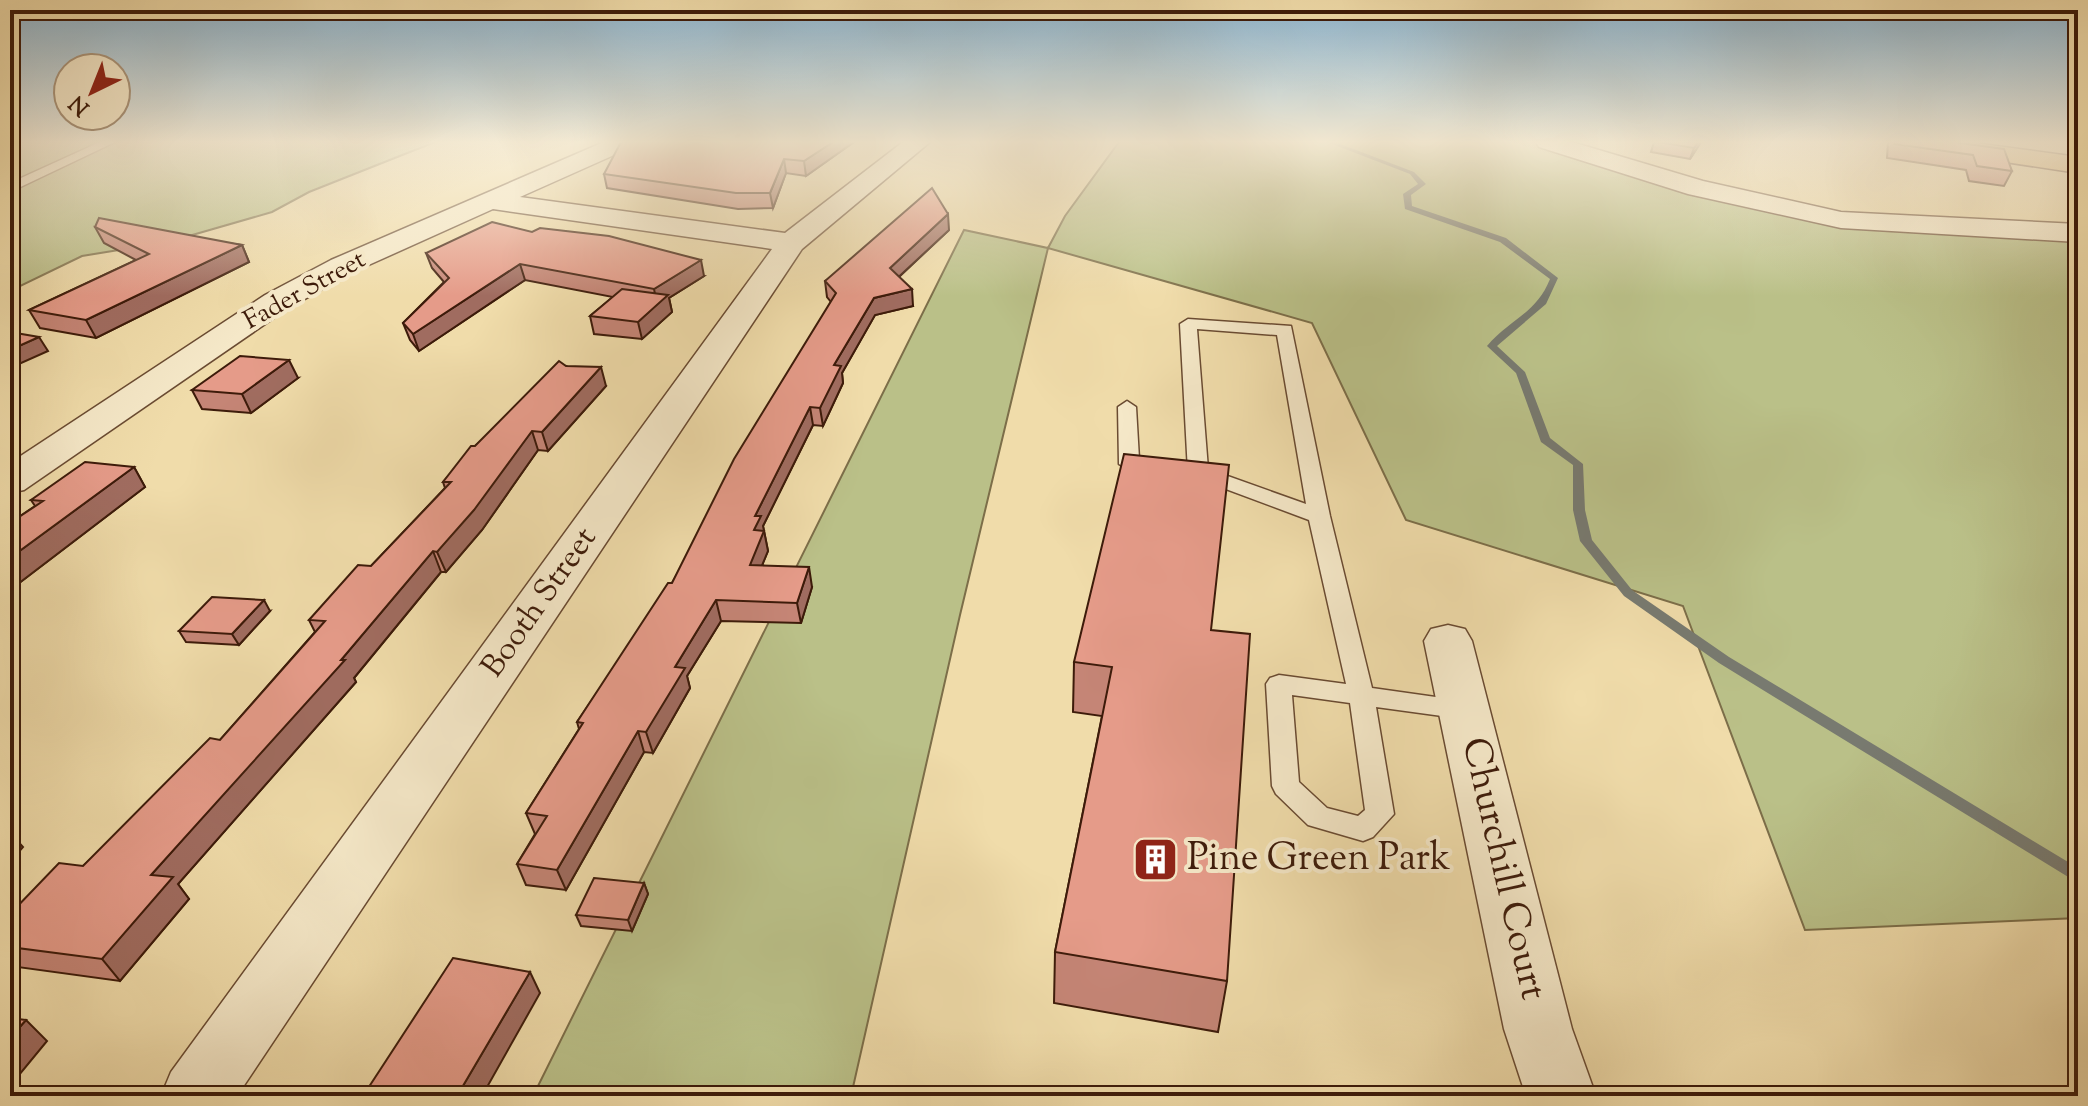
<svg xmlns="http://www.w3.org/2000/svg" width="2088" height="1106" font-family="'Sorts Mill Goudy',serif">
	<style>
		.green { fill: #bac088; stroke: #7c6e49; stroke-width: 2 }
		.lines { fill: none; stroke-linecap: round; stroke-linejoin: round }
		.stream { fill: #787a70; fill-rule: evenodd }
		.service-casing { stroke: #6a4b32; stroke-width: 3 }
		.minor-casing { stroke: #6a4b32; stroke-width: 3 }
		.primary-casing { stroke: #3d1b0a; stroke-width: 3 }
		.service { fill: #f5e8c8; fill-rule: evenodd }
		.minor { fill: #f5e8c8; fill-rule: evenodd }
		.primary { fill: #e8be75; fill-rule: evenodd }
		.wall { fill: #c58576; stroke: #3d1b0a; stroke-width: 2 }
		.shaded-wall { fill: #a06c60; stroke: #3d1b0a; stroke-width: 2 }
		.building { fill: #e59b89; stroke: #3d1b0a; stroke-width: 2 }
		.labels { text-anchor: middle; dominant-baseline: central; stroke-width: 8; stroke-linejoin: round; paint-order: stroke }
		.far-street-label { font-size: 26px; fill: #3d1b0a; stroke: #f5e8c8 }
		.street-label { font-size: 32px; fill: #3d1b0a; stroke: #f5e8c8 }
		.near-poi-label { font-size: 38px; fill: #3d1b0a; stroke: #f5e8c8; text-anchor: start }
		.near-street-label { font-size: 38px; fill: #3d1b0a; stroke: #f5e8c8 }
	</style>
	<rect width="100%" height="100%" fill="#f0dcaa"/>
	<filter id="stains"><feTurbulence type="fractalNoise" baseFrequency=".0025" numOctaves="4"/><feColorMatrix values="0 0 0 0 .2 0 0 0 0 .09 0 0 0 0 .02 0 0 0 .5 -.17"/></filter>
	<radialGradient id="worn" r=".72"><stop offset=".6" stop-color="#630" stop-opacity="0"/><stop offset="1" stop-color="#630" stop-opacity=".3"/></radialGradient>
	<g class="green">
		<path d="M10 142H435L309 192 272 212 168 242 82 256 10 291Z"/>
		<path d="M1119 142H1558L1657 174 1847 221 2078 230V918L1805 930 1683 606 1406 520 1312 323 1048 248 960 615 851 1096H533L964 230 1048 248 1065 216Z"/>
	</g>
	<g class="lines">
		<path class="stream" d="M1327 142H1335L1414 172 1426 184 1411 195 1412 206 1506 238 1558 278 1546 304 1497 346 1525 372 1550 438 1583 464 1585 510 1592 540 1632 590 1729 657 2078 868V883L1719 663 1624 596 1580 541 1573 510V465L1541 442 1516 373 1487 346C1510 319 1536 314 1550 279L1500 242 1405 209 1403 194 1418 184 1410 174Z"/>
		<defs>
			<g id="service">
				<path d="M100 142H115L10 192V183Z"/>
				<path d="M1188 319 1291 326 1330 516 1372 688 1464 701 1473 703 1477 710 1473 717 1464 719 1376 707 1394 814 1373 837 1363 841 1308 825 1276 794 1272 786 1266 684 1270 678 1279 675 1346 684 1309 520 1191 476 1188 472 1180 324ZM1197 329 1277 335 1306 504 1208 469ZM1292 695 1350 703 1365 810 1358 816 1327 808 1299 782Z"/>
				<path d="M1127 401 1136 407 1139 459 1156 462 1159 466 1156 470H1129L1119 464 1118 407Z"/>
			</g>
			<g id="minor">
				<path d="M604 142H635L632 147 520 197 785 233 903 142H930L802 249 237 1096H161L171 1072 772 249 493 209 353 272 287 309 24 490 10 493V463L265 295 331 260Z"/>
				<path d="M1536 142H1572L1703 181 1841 212 2078 224V242L1841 228 1688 194 1539 147Z"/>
				<path d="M1448 625 1465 629 1472 641 1572 1029 1596 1096H1526L1504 1029 1424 641 1431 629Z"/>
			</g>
			<path id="primary" d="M1907 142H1967L2078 157V173L1919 149Z"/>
		</defs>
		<use href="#service" class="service-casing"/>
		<use href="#minor" class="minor-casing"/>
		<use href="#primary" class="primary-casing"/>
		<use href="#service" class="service"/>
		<use href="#minor" class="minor"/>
		<use href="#primary" class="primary"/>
	</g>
	<g class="wall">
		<path d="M854 142 806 176 786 173 773 208 738 209 607 188 604 174Z"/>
		<path d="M1654 142H1701L1690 159 1651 152Z"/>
		<path d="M1888 142H1953L2012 171 2004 186 1969 181 1966 170 1887 158Z"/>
		<path d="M95 227 242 245 249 262 96 338 40 328 29 310 136 260 104 243Z"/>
		<path d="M949 230 899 277 913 306 875 315 842 373 843 383 823 426 813 425 763 526 768 551 762 565 812 587 801 623 721 621 687 676 690 688 653 753 644 752 566 890 526 885 517 864 535 834 526 813 579 729 577 722 672 583 831 302 827 297 825 281Z"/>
		<path d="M426 253 704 276 669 298 672 312 642 339 594 334 590 316 613 297 525 280 419 351 410 340 403 323 444 282 432 268Z"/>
		<path d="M566 366 606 386 548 451 538 450 482 530 446 572H441L354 678 356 682 178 884 189 899 120 981 10 966V914L83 866 220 740 315 632 309 620 371 566 445 488 443 482 475 446Z"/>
		<path d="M298 378 251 413 202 409 192 390Z"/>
		<path d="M134 467 145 487 10 590V523L35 506 31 500Z"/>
		<path d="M270 611 239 645 186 642 179 631Z"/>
		<path d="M1211 630 1227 981 1218 1032 1054 1003 1055 952 1102 716 1073 712 1074 662Z"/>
		<path d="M644 883 648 894 632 931 581 926 576 915Z"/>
	</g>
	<g class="shaded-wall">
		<path d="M833 142H854L806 176 804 161Z"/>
		<path d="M1698 142H1701L1690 159 1694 148Z"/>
		<path d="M784 159 786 173 773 208 770 193Z"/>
		<path d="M948 214 949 230 891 284 890 268Z"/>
		<path d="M242 245 249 262 96 338 86 320Z"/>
		<path d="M701 260 704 276 669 298 672 312 642 339 638 322 657 304 654 289Z"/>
		<path d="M520 264 525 280 419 351 413 334Z"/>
		<path d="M912 289 913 306 875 315 842 373 843 383 823 426 820 408 834 365 874 298Z"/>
		<path d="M39 337 48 351 10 368V350Z"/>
		<path d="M289 360 298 378 251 413 242 394Z"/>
		<path d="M601 367 606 386 548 451 542 432Z"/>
		<path d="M810 407 813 425 763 526 768 551 754 585 750 565 754 530 755 516Z"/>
		<path d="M532 431 538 450 482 530 446 572 437 552Z"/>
		<path d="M134 467 145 487 10 590V558Z"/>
		<path d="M433 551 441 572 354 678 356 682 178 884 189 899 120 981 102 959 151 875 341 660Z"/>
		<path d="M809 567 812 587 801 623 797 603Z"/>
		<path d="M264 600 270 611 239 645 232 634Z"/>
		<path d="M716 600 721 621 687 676 690 688 653 753 646 732 675 667Z"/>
		<path d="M638 731 644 752 566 890 557 870Z"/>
		<path d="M13 836 23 847 10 862V840Z"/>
		<path d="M644 883 648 894 632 931 628 920Z"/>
		<path d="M530 972 540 993 482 1096H457Z"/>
		<path d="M26 1020 47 1041 10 1086V1038Z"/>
	</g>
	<g class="building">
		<path d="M621 142H833L804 161 784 159 770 193H736L604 174Z"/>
		<path d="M1658 142H1698L1694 148Z"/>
		<path d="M1894 142H1953L2004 149 2012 171 1977 166 1973 155 1894 144Z"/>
		<path d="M932 188 948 214 890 268 912 289 874 298 834 365 841 366 820 408 810 407 755 516H761L754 530 764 531 750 565 809 567 797 603 716 600 675 667 685 668 646 732 638 731 557 870 517 864 547 816 526 813 583 723 577 722 668 583H672L734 459 836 293 825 281Z"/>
		<path d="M99 218 242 245 86 320 29 310 149 254 95 227Z"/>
		<path d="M492 222 532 232 540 228 609 236 701 260 654 289 520 264 413 334 403 323 449 278 426 253Z"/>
		<path d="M622 289 668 295 638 322 590 316Z"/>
		<path d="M10 332 39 337 10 350Z"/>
		<path d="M240 356 289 360 242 394 192 390Z"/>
		<path d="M559 361 566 366 601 367 542 432 532 431 474 510 437 552 433 551 341 660H345L151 875 173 877 102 959 10 947V914L59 863 83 866 210 738 220 740 325 621 309 620 358 565 371 566 451 482H443L471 446H475Z"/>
		<path d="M1124 454 1229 465 1211 630 1250 634 1227 981 1055 952 1112 667 1074 662Z"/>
		<path d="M85 462 134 467 10 558V523L43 501 31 500Z"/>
		<path d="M212 597 264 600 232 634 179 631Z"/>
		<path d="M594 878 644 883 628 920 576 915Z"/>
		<path d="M453 958 530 972 457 1096H363Z"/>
		<path d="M10 1018 26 1020 10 1038Z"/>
	</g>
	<linearGradient id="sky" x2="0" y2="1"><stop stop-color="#8bb6d3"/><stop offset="0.48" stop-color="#f8efd9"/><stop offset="1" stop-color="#f8efd9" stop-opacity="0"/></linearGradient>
	<rect width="2088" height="296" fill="url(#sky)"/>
	<defs>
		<symbol id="building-square" viewBox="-11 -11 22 22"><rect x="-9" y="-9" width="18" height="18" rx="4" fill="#8f2418" stroke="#f5e8c8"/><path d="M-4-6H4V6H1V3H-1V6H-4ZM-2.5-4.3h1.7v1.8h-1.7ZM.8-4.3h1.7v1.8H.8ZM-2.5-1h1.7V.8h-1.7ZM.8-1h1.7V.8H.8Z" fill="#fff"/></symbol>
	</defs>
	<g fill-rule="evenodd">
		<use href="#building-square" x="1130" y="834" width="51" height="51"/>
	</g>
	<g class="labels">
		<g class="far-street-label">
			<text transform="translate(305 291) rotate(-29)">Fader Street</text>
		</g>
		<g class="street-label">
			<text transform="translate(540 603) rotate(-55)">Booth Street</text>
		</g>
		<g class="near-poi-label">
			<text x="1187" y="860">Pine Green Park</text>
		</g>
		<g class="near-street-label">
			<text transform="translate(1502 869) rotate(77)">Churchill Court</text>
		</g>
	</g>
	<rect width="2088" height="1106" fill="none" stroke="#f0dcaa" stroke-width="40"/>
	<rect x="12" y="12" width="2064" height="1082" fill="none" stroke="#3d1b0a" stroke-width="4"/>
	<rect x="20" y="20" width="2048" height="1066" fill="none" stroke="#3d1b0a" stroke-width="2"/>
	<g transform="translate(92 92) rotate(223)"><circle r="38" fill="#f5e8c8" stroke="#ab967c" stroke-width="2"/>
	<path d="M0-6L14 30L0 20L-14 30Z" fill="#8f2418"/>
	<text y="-12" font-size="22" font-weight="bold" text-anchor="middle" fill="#3d1b0a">N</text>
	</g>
	<rect width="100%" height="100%" filter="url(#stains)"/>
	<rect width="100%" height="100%" fill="url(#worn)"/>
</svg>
